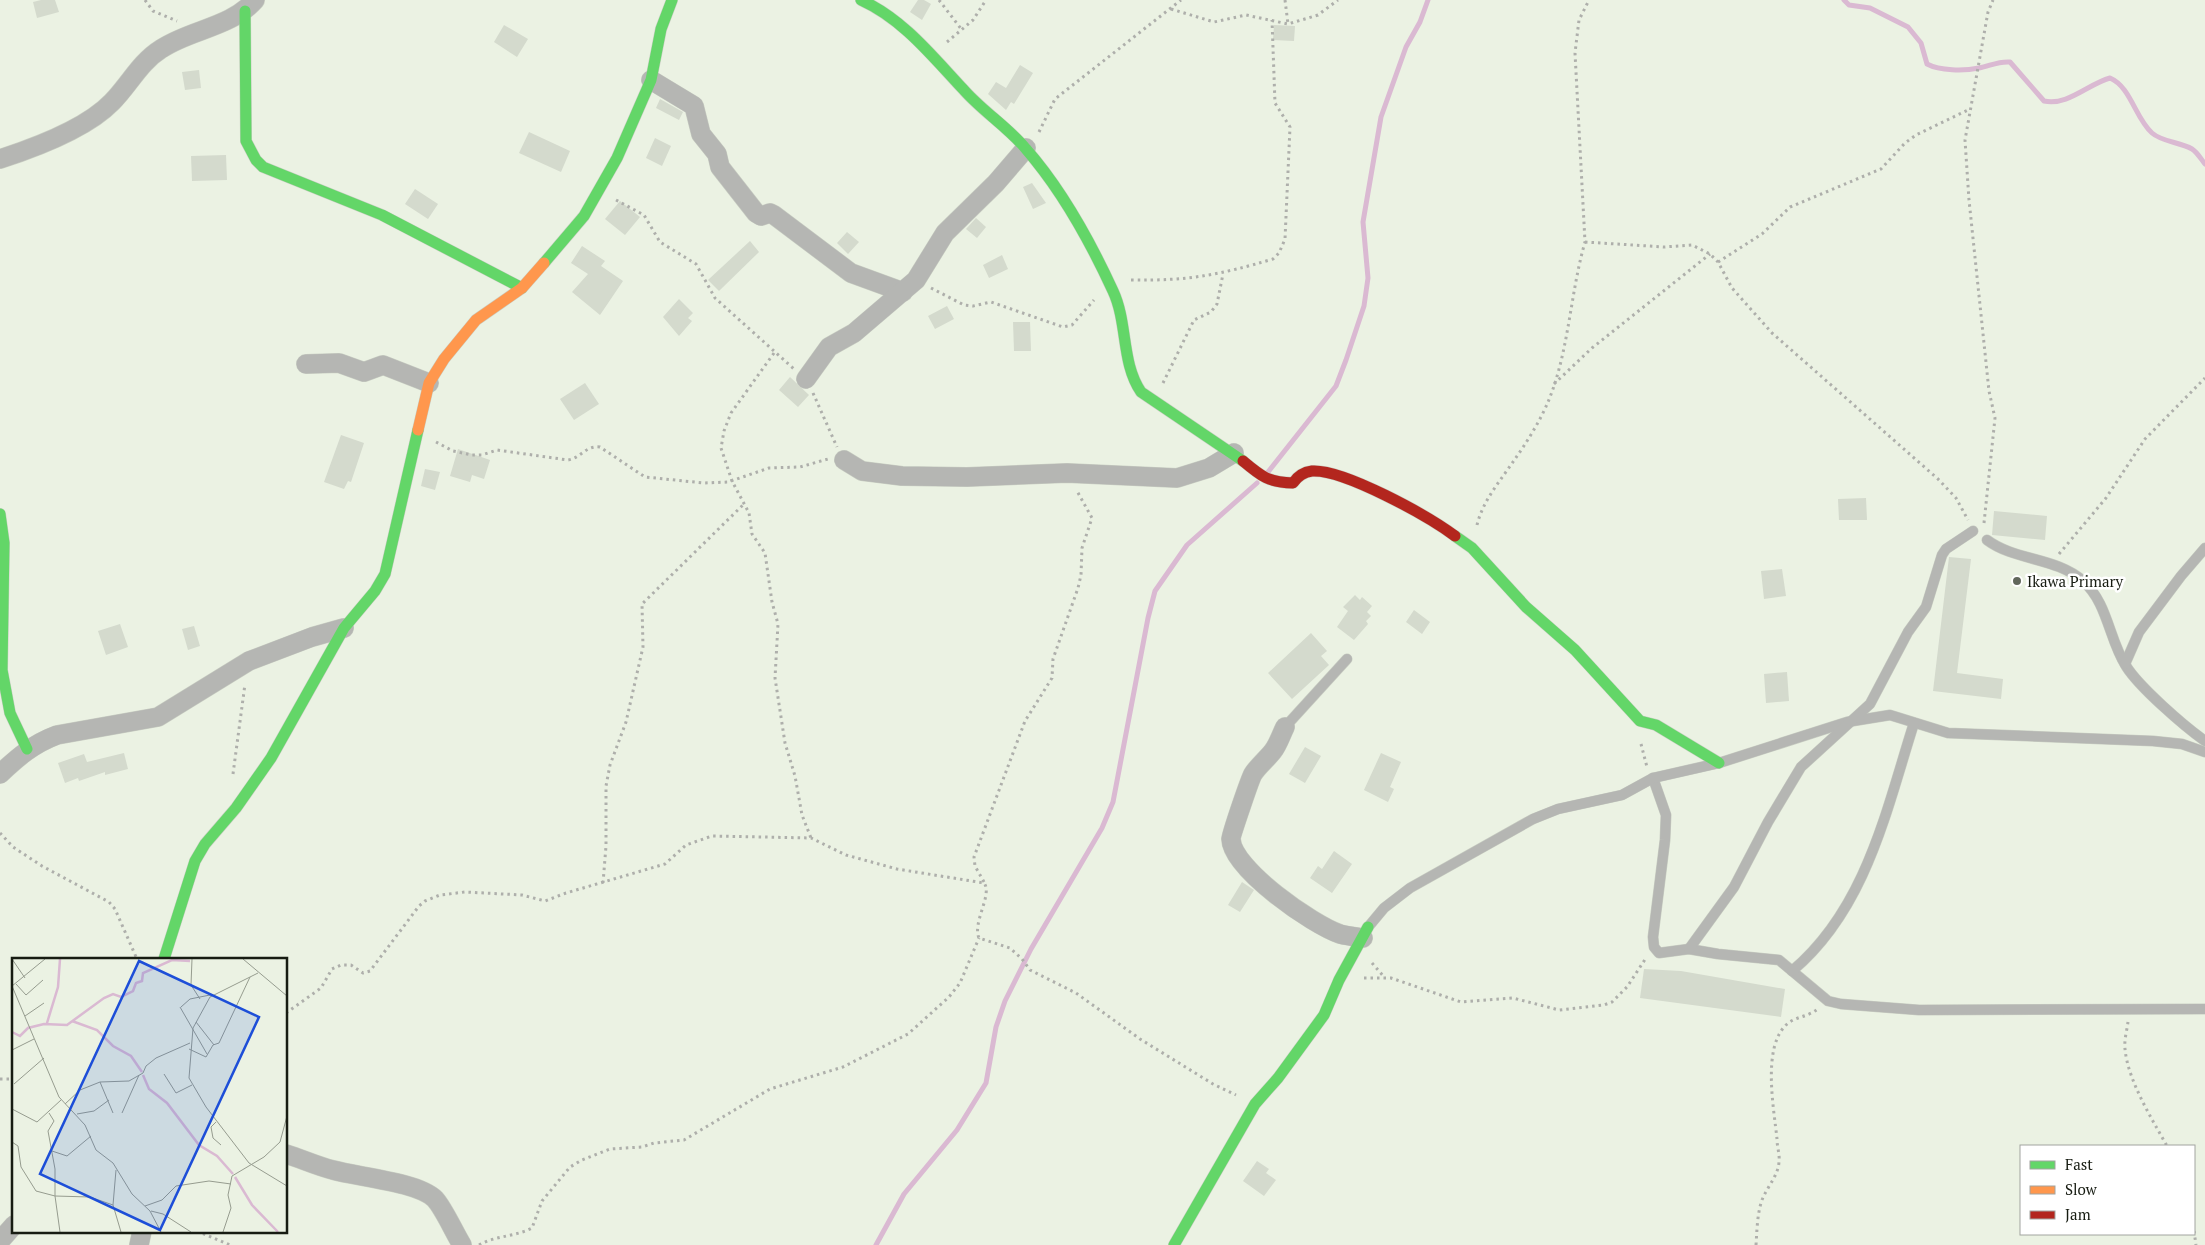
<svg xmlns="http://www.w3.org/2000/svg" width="2205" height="1245" font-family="'PT Serif',serif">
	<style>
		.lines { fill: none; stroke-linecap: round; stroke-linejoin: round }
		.stream { stroke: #dab9d2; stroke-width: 5 }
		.building { fill: #d4dacd }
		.lane-casing { stroke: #c9cec3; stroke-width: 11 }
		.street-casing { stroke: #c9cec3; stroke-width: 20 }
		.fast-casing { stroke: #c9cec3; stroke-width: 12 }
		.slow-casing { stroke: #c9cec3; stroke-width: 12 }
		.jam-casing { stroke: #c9cec3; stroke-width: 12 }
		.path { stroke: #aeafab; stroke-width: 3; stroke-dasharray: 2.5 4; stroke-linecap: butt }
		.lane { stroke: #b5b6b3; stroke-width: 10 }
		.street { stroke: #b5b6b3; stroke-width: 19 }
		.fast { stroke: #63d668; stroke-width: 11 }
		.slow { stroke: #ff974d; stroke-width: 11 }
		.jam { stroke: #b3261e; stroke-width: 11 }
		.poi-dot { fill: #61675b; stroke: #fff; stroke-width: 2 }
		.labels { text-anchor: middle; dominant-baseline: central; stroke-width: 5; stroke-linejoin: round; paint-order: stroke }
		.poi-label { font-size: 15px; fill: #171c12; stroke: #fff; text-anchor: start }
		.inset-river { fill: none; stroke: #dab9d2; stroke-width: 2.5 }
		.inset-road { fill: none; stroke: #969c8f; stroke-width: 1 }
		.view { fill: #1d4ed8; fill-opacity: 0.15; stroke: #1d4ed8; stroke-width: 2.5 }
		.inset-edge { fill: none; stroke: #171c12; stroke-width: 2.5 }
	</style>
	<rect width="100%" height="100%" fill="#ebf2e3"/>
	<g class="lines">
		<g class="stream">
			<path d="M1844 0 1849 5 1870 8 1908 27 1921 43 1927 64C1940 71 1964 71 1979 68 1990 66 1998 61 2010 62L2044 101C2068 106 2088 84 2110 78 2131 87 2135 118 2152 133 2162 142 2180 142 2192 149 2197 152 2201 159 2205 164"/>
			<path d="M1268 472 1336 386 1346 360 1364 306 1368 278 1363 222 1381 117 1406 47 1420 22 1428 0"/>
			<path d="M876 1245 904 1194 957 1130 986 1083 996 1027 1005 1001 1031 949 1102 828 1113 802 1148 618 1155 591 1187 545 1257 483"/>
		</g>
	</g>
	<g class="building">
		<path d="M41 0H55L59 12 37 18 33 2Z"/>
		<path d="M918 0H924L931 4 922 20 910 12Z"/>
		<path d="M504 25 528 39 517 57 494 42Z"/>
		<path d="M1274 25 1295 26 1294 41 1273 40Z"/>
		<path d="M1020 65 1033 73 1014 104 1011 102 1006 110 988 94 996 82 1006 88Z"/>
		<path d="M199 70 201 88 185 90 182 72Z"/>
		<path d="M660 99 683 112 679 120 656 108Z"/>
		<path d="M529 132 570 151 561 172 519 153Z"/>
		<path d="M655 138 671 146 662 166 646 158Z"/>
		<path d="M226 155 227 180 192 181 191 156Z"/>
		<path d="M1032 183 1046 203 1033 209 1023 187Z"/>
		<path d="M415 189 438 204 428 219 405 204Z"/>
		<path d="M620 201 640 217 625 235 605 219Z"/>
		<path d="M976 218 986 227 977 238 966 229Z"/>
		<path d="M847 232 859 242 848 254 837 243Z"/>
		<path d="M750 241 759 252 719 291 708 280Z"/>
		<path d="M582 246 605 261 601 266 623 281 600 315 572 292 588 274 571 263Z"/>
		<path d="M1002 255 1008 269 989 278 983 265Z"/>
		<path d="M679 299 693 313 688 318 692 321 679 336 663 317Z"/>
		<path d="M947 306 954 319 935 329 928 316Z"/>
		<path d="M1013 322H1030L1031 351H1014Z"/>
		<path d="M790 377 809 395 798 407 779 390Z"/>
		<path d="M585 383 599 404 574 420 560 399Z"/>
		<path d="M341 435 364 443 351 482 348 481 344 489 324 482Z"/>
		<path d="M458 449 490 460 484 479 472 475 470 482 450 476Z"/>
		<path d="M425 469 440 472 435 490 421 486Z"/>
		<path d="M1866 498 1867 520H1839L1838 499Z"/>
		<path d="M1994 511 2047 516 2045 540 1992 535Z"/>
		<path d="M1949 557 1971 559 1957 673 2003 679 2001 699 1933 691Z"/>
		<path d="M1782 569 1786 596 1764 599 1761 571Z"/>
		<path d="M1355 595 1360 600 1362 597 1372 606 1367 612 1371 616 1366 621 1368 624 1354 640 1337 627 1348 611 1343 607Z"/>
		<path d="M1414 610 1430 622 1422 634 1406 622Z"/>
		<path d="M120 624 128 647 106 655 98 631Z"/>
		<path d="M194 626 200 646 188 650 182 629Z"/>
		<path d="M1311 633 1327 651 1321 656 1329 665 1292 699 1268 673Z"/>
		<path d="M1787 672 1789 701 1766 703 1764 674Z"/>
		<path d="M1305 747 1321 756 1305 783 1289 774Z"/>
		<path d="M124 753 128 769 105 775V772L79 781 78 778 65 783 58 763 84 754 87 762Z"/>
		<path d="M1381 753 1401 762 1390 787 1394 789 1388 802 1364 790Z"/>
		<path d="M1334 851 1352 864 1332 893 1310 878 1318 866 1322 869Z"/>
		<path d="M1242 882 1254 890 1240 912 1228 905Z"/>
		<path d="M1644 969 1681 971 1785 989 1781 1017 1640 998Z"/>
		<path d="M1257 1161 1269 1169 1266 1173 1276 1180 1264 1196 1243 1181Z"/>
	</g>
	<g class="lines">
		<defs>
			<g id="lane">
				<path d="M1987 540C2015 561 2056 557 2083 581 2108 603 2109 640 2126 666 2139 687 2184 726 2205 741"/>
				<path d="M2125 664 2139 632 2181 576 2205 548"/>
				<path d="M1285 727 1347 659"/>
				<path d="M1653 778 1666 815 1665 840 1653 937 1654 947 1659 953 1689 949 1718 954 1779 960 1828 1001 1841 1004 1919 1010 2205 1009"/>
				<path d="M1369 926 1384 908 1410 888 1533 819 1558 809 1622 795 1653 778 1719 763 1847 722 1890 715 1948 733 2153 741 2182 744 2205 752"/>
				<path d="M1689 949 1734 887 1768 822 1801 767 1870 704 1908 632 1926 607 1942 555 1946 549 1973 531"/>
				<path d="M1792 971C1866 909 1886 811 1914 723"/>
			</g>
			<g id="street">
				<path d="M651 80 694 106 701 134 717 154 720 167 756 213 761 216 770 213 774 215 851 273 903 292"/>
				<path d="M0 159C34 148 87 128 112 102 129 85 140 62 161 49 191 29 230 28 255 0"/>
				<path d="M306 364 339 363 364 372 383 365 429 383"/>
				<path d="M806 379 829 347 854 333 916 280 945 233 996 183 1026 148"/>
				<path d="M844 460 862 471 902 476 967 477 1067 473 1177 478 1209 468 1234 453"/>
				<path d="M1285 727C1281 735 1278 745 1273 751 1267 759 1258 766 1253 774 1250 779 1231 835 1231 839 1232 869 1313 925 1340 934 1347 936 1356 937 1363 938"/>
				<path d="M0 774C18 757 33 744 57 735L158 717 249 661 312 637 344 628"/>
				<path d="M286 1154C302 1159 317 1166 333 1170 358 1177 418 1182 435 1199 444 1209 454 1232 462 1245"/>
				<path d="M0 1241 14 1225"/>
				<path d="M139 1245 142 1231"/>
			</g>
			<g id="fast">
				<path d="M861 0C903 19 932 56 963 89 982 111 1008 127 1026 149 1062 190 1090 241 1113 291 1128 323 1121 363 1141 392L1243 461"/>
				<path d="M245 11 246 141 256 160 263 167 382 215 522 288"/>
				<path d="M544 263 584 216 617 158 651 80 661 29 672 0"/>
				<path d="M0 514 4 543 2 670 10 713 27 749"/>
				<path d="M1455 536 1472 548 1526 607 1575 650 1640 721 1656 725 1719 763"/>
				<path d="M164 959 195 861 205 844 236 808 271 758 344 628 375 591 385 574 418 430"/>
				<path d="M1174 1245 1255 1104 1278 1078 1324 1015 1339 980 1368 927"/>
			</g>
			<path id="slow" d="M418 430 429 383 444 359 476 320 522 288 544 263"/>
			<path id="jam" d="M1243 461C1262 477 1268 482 1293 483 1297 477 1304 472 1312 471 1344 469 1428 516 1455 536"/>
		</defs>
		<use href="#lane" class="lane-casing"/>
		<use href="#street" class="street-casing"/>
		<use href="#fast" class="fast-casing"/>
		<use href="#slow" class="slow-casing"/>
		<use href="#jam" class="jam-casing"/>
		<g class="path">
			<path d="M145 0 153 11 177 21"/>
			<path d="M939 0 962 30"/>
			<path d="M1285 0 1288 24"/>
			<path d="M1171 9 1214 22 1246 15 1288 24 1318 15 1338 0"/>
			<path d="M947 42 973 20 986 0"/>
			<path d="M1039 132 1055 99 1181 0"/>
			<path d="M616 200 644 215 660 242 696 264 715 298 794 369"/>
			<path d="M1585 242 1664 247 1692 245 1710 254 1718 262 1732 288 1772 333 1938 479 1956 498 1968 520"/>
			<path d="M1718 262 1762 234 1790 207 1881 169 1905 143 1916 135 1970 109"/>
			<path d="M1131 280C1188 281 1219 275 1273 259L1279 253 1285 239 1290 127 1275 103 1272 20"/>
			<path d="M931 288 964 305 973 306 991 302 1063 327 1072 325 1094 300"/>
			<path d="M774 353 731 413 724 431 721 448 732 481 749 513 752 534 765 553 772 602 778 624 775 678 785 743 795 776 802 815 811 838"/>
			<path d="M1163 383 1194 320 1211 312 1217 304 1223 274"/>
			<path d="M1554 384 1592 348 1710 254"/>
			<path d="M813 393 837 447"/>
			<path d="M436 442 453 451 472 455H482L497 450 568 460C581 458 586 445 600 447L645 477 704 483 728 482 769 468 800 467 828 459"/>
			<path d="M1984 523 1995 418 1989 391 1969 200 1965 140 1988 12 1993 0"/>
			<path d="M1477 525C1483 500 1501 480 1515 459 1527 442 1540 421 1548 402 1569 352 1570 294 1585 242L1575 53 1579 20 1589 0"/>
			<path d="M2059 554 2106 498 2145 439 2205 378"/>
			<path d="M1641 744 1647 767"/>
			<path d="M233 774 245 684"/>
			<path d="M0 833 13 847 42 866 109 902 115 909 137 959"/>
			<path d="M984 882 975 866 974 857 1025 721 1052 678 1053 659 1078 588 1081 575 1082 548 1092 518 1077 491"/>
			<path d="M603 883 606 846V786L610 765 626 722 643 647 642 604 745 503"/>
			<path d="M1372 963 1385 978"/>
			<path d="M1364 978H1391L1461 1002 1513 998 1559 1010 1604 1005 1612 1002 1627 987 1646 958"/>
			<path d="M286 1013 321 988 332 969 341 965H351L363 973 370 971 419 906 425 901 440 895 465 892 522 895 545 901 566 893 665 864 686 845 712 836 811 838 846 855 897 869 984 883C993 894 972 923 979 938L1010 948 1022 959 1030 970 1076 993 1140 1039 1213 1084 1236 1095"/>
			<path d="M2128 1022C2127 1030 2124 1040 2125 1049 2128 1081 2152 1119 2167 1146"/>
			<path d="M0 1079H14"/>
			<path d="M197 1231 230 1245"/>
			<path d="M2194 1231 2196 1245"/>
			<path d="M479 1245C497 1235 515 1237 532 1228L542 1201 570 1167 582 1160 610 1149 642 1147 654 1143 684 1140 770 1089 843 1067 908 1034 949 997 960 983 979 938"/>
			<path d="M1756 1245C1757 1231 1757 1217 1761 1203 1765 1189 1778 1177 1779 1162 1780 1155 1777 1147 1777 1139 1774 1109 1762 1048 1786 1025 1795 1016 1807 1018 1819 1008"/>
		</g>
		<use href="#lane" class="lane"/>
		<use href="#street" class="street"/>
		<use href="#fast" class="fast"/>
		<use href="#slow" class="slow"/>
		<use href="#jam" class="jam"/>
	</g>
	<circle class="poi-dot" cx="2017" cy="581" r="5"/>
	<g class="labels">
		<g class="poi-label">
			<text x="2027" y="581">Ikawa Primary</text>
		</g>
	</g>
	<g transform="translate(12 958)">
		<rect width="275" height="275" fill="#ebf2e3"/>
		<path class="inset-river" d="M60 63 85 72 101 88 119 98 130 114M35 65 46 29 48 1M0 74 8 78 16 70 32 66 55 67 92 40 101 36 109 39 121 33 124 25 130 23 131 15 160 2 178 3M131 117 137 131 155 145 187 187 205 198 221 216M223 219 240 247 266 274"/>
		<path class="inset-road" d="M0 1 13 20M180 1 179 27 188 41M231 1 275 38M246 15 198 39 181 70 177 120 194 149 237 205 275 228M4 26 14 37 31 22M0 28 47 139 73 167 84 192 101 205 120 236 138 253 149 274M0 28 33 1M168 49 195 96M169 49 178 41 198 37M13 58 32 45M184 64 202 87M177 91 194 99 201 87 207 85 238 19M0 92 22 81M152 116 164 135 180 127M88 124 101 155M2 126 32 100M53 146 68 132 88 124 117 123 131 115 134 108 144 100 178 85M0 151 25 164 49 142M37 155 42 163 36 173 43 211V238M110 155 127 117M65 156 82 153 97 142M204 164 199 169 201 180 209 187M0 184 6 188 9 209 24 233 43 238 78 239 101 247M40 193 55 198 79 178M104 212 101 247 109 274M43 238 48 274M133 248 150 242 164 228 197 223 219 226M139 253 151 256 179 274M211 274 219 250 216 237 220 218 252 199 268 184 275 158"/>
		<path class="view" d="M127 3 247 59 148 272 28 216Z"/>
		<rect width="275" height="275" class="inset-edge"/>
	</g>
	<rect x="2020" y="1145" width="175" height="90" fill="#ffffff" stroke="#a2a4a0"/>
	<rect x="2030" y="1161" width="25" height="8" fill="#63d668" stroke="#a2a4a0"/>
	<text x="2065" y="1170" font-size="15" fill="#171c12">Fast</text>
	<rect x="2030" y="1186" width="25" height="8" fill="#ff974d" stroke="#a2a4a0"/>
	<text x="2065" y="1195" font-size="15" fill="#171c12">Slow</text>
	<rect x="2030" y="1211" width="25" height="8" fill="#b3261e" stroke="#a2a4a0"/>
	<text x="2065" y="1220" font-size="15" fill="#171c12">Jam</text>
</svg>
